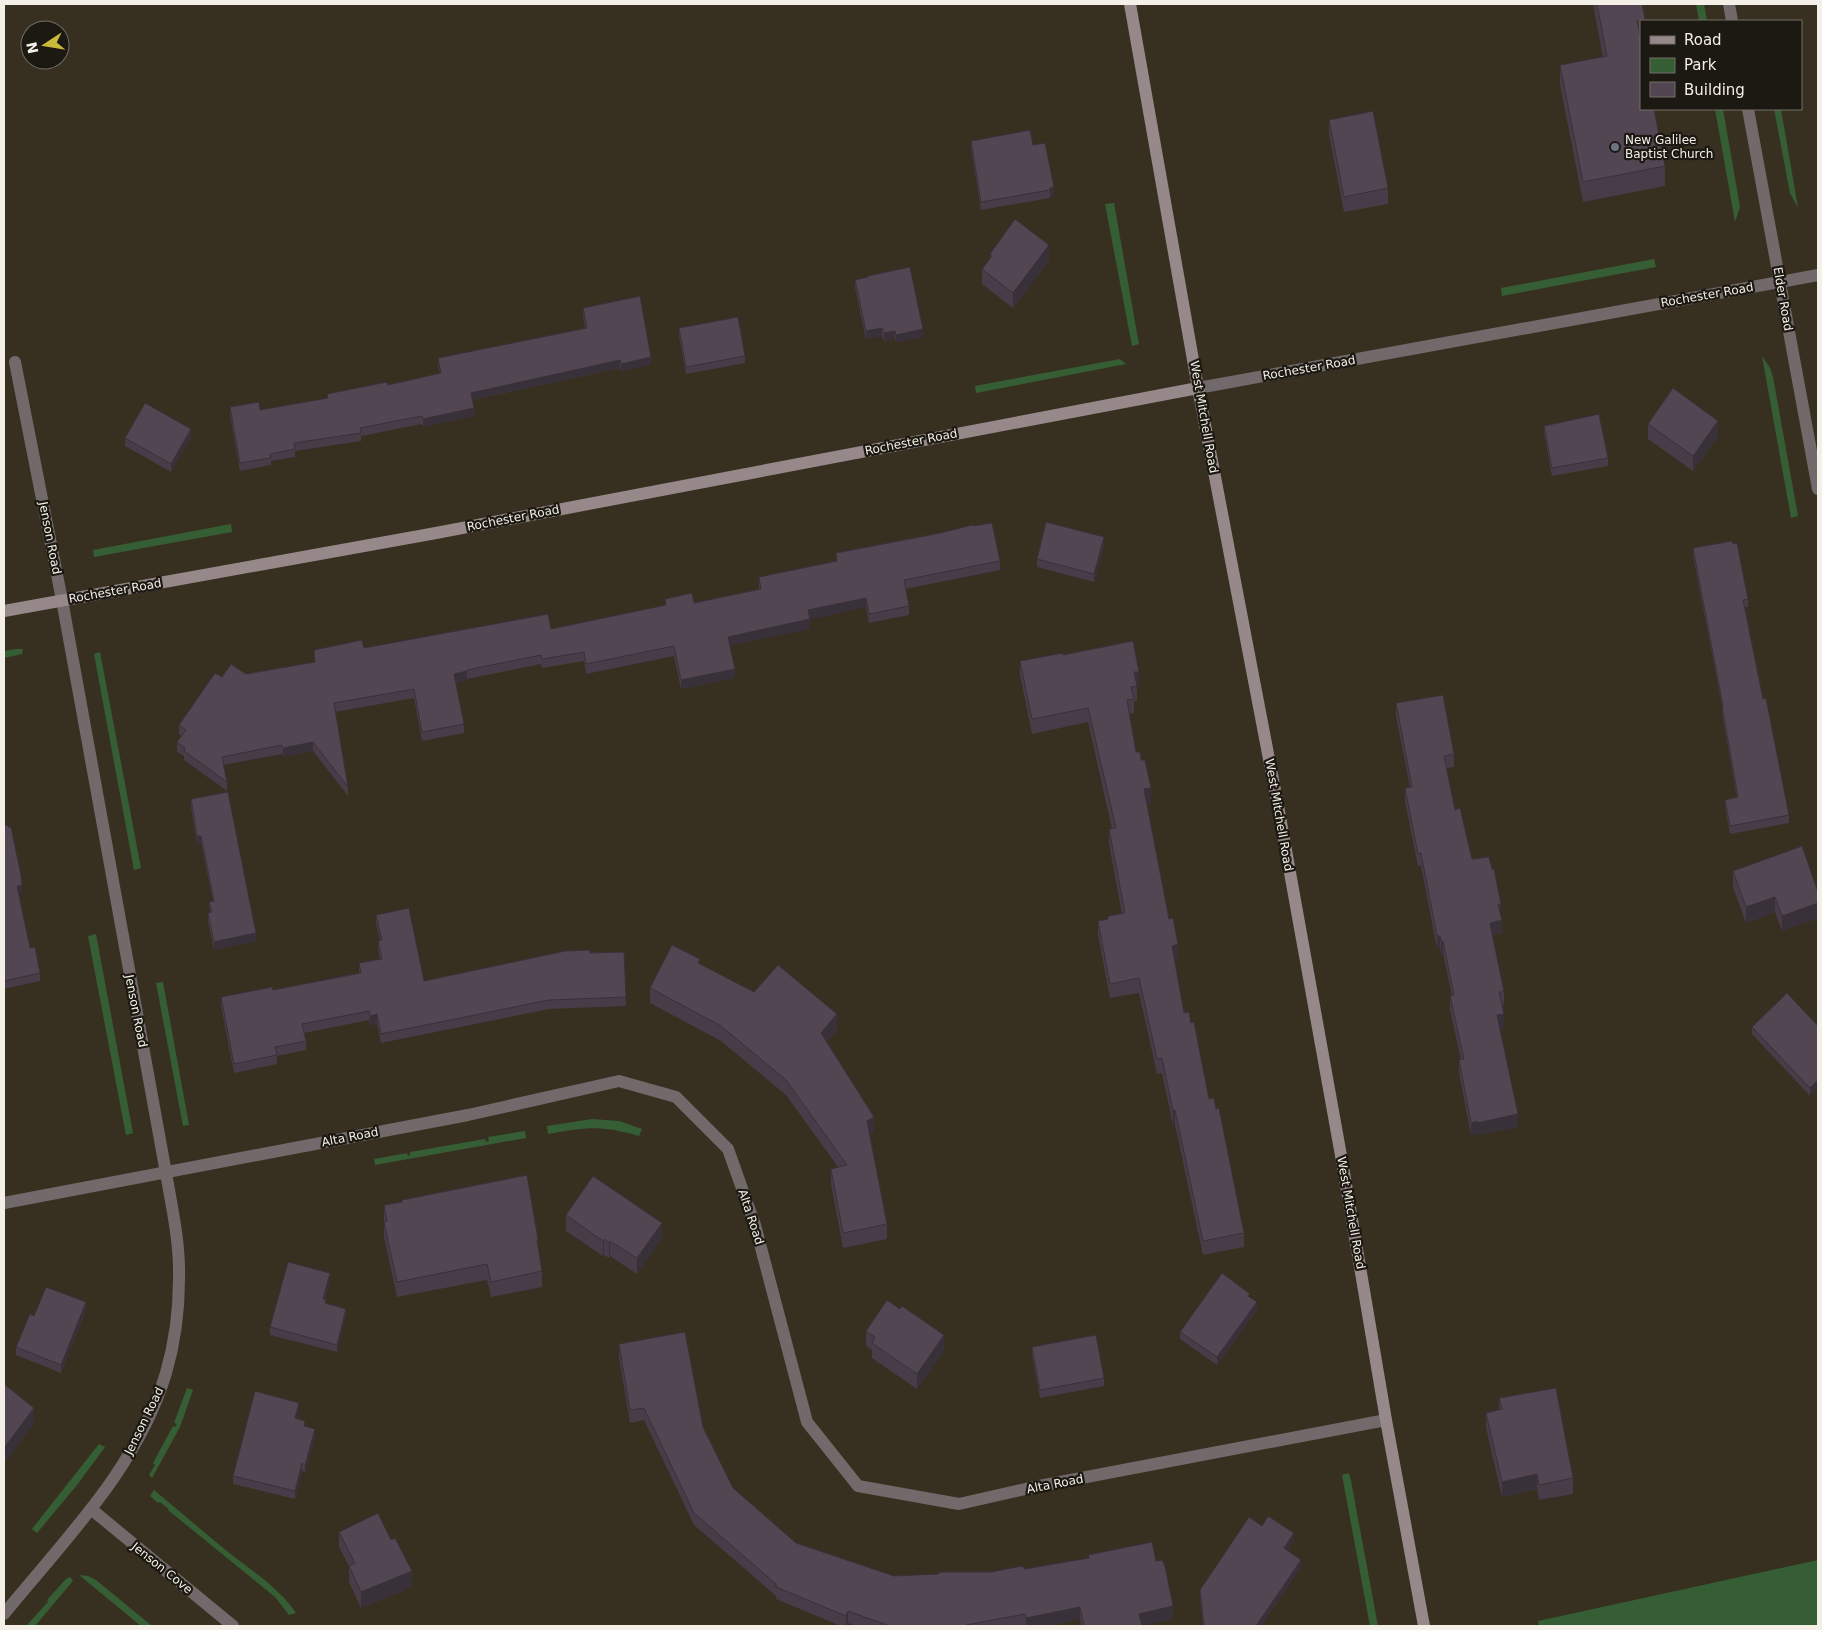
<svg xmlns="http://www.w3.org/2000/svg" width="1822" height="1630" font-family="'DejaVu Sans',sans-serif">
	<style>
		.green { fill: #365e34 }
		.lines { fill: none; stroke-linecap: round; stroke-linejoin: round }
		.street { stroke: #72696a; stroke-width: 12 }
		.secondary { stroke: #97888a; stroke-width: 12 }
		.wall { fill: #473c47 }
		.shaded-wall { fill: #39313a }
		.building { fill: #524653; stroke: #39313a }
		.worship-dot { fill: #6b7280; stroke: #1c1812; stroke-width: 2 }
		.labels { text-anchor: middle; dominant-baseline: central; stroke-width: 4.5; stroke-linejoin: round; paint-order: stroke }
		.poi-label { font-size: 12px; fill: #f4f0e7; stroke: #1c1812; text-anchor: start }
		.street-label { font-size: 12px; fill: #f4f0e7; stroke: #1c1812 }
	</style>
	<rect width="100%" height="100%" fill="#373021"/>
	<g class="green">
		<path d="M1696 4H1704L1707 21H1699Z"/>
		<path d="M1715 109H1723L1740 207 1735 222Z"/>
		<path d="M1774 109H1781L1798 208 1790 193Z"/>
		<path d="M1114 203 1138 339 1139 344 1132 346 1105 204Z"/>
		<path d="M1654 259 1656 267 1502 296 1501 288Z"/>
		<path d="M1762 356 1770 368 1773 377 1798 516 1791 518Z"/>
		<path d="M1120 359 1126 364 976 393 975 386Z"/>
		<path d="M231 524 232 532 94 557 93 550Z"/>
		<path d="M15 649H23L22 654 4 658V651Z"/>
		<path d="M100 652 141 868 134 870 94 654Z"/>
		<path d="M96 934 133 1133 126 1135 88 936Z"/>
		<path d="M163 982 189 1125 183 1126 156 983Z"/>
		<path d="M592 1119 619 1121 642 1129 639 1136C601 1125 586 1127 548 1134L547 1126Z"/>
		<path d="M525 1131 526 1138 375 1165 374 1159 407 1153 408 1156 410 1155V1152L485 1139 486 1142 489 1141 488 1137Z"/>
		<path d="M187 1388 193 1390 180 1427 152 1478 149 1475 155 1465 153 1463 173 1426 175 1427 177 1424 174 1423Z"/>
		<path d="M99 1444 105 1447 77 1485 37 1533 32 1529Z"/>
		<path d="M1349 1473 1351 1481 1378 1626H1370L1342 1475Z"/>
		<path d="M154 1490C177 1509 199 1528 222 1547 247 1568 278 1586 296 1613L289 1615 275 1597 168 1510 169 1509 160 1502 158 1503 150 1496Z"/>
		<path d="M1818 1560V1626H1539L1538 1621Z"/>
		<path d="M79 1575 88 1576 96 1580 152 1626H141Z"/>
		<path d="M70 1577 73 1581 35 1626H26L48 1602 47 1600 66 1579Z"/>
	</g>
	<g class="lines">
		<g class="street">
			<path d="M1729 4 1732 21"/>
			<path d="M1748 109 1818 489"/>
			<path d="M1198 388 1818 275"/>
			<path d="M4 1203 468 1115 619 1081 676 1097 728 1149 755 1225 807 1422 858 1486 959 1504 1034 1487 1386 1420"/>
			<path d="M91 1509 233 1626"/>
			<path d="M4 1614C65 1539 138 1467 166 1373 175 1342 179 1310 179 1279 180 1243 172 1208 166 1173L62 600 15 362"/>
		</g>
		<g class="secondary">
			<path d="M1130 4 1198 388 1278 806 1342 1161 1386 1420 1424 1626"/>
			<path d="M4 611 436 533 1198 388"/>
		</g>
	</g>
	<g class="wall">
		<path d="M1593 4H1642L1645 21H1641V109L1665 166V186L1583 202 1560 85V65L1603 57Z"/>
		<path d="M1329 120 1388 188V204L1344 212 1329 135Z"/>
		<path d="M971 141 1033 145 1054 195 1050 196V198L981 210 971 149Z"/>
		<path d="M990 254 1049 261 1013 308 982 284V269L990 259Z"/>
		<path d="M855 280 923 337 896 342 895 338 884 341 882 336 866 339 855 288Z"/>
		<path d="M583 308 651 365 621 371 620 368 472 400 474 416 423 427 422 424 361 436V441L295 451V457L271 461V465L240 471 230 415V407L260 410 327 398V394L388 385 440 373 438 366V358L585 328 583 316Z"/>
		<path d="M679 328 745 356V363L686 374 679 336Z"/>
		<path d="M1648 424 1718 436 1693 471 1648 439Z"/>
		<path d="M1544 426 1608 458V466L1552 476 1544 433Z"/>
		<path d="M191 437 171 472 125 446V438Z"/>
		<path d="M973 526 1000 561V570L905 589 909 606V615L869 623 866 607 810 619V629L730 645 735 678 681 689 674 656 586 674 584 661 542 668 541 664 467 679V680L456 683 464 724V733L422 741 414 698 335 712 348 787V796L313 751 283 757 282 754 223 765 227 782V791L184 760V756L177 752V742L182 736 179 734V725L222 677 246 674 314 662V650L364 648 551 629 665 605V599L694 603 759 589V577L836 561V553Z"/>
		<path d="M1104 545 1094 582 1037 567V559Z"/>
		<path d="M1693 548 1748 599V607H1745L1763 699 1789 815V823L1730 834 1725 807V800L1737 798 1722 714V706L1693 556Z"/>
		<path d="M1020 661 1139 686H1137V700L1134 701V713L1129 714 1136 752 1141 760 1151 802 1147 803 1169 919 1178 959 1174 960 1184 1013 1209 1099 1244 1233V1247L1203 1255 1175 1125H1173L1162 1073 1157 1074 1139 993 1110 998 1098 935V921L1108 919 1122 914 1109 844V829H1112L1088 722 1032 734 1020 675Z"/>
		<path d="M1396 703 1454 754V767L1447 768 1455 810 1472 859 1501 917 1502 933 1492 935 1504 992V1004L1502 1005 1504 1027 1500 1028 1518 1127 1477 1135V1134L1471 1135 1459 1073V1060H1461L1450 1009V996H1452L1443 953 1441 954 1440 948 1437 949 1421 866H1418L1405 801V788L1410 787 1396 716Z"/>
		<path d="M191 799 256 941 214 950 208 921V913L210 912 209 902 213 901 201 843 197 844 191 807Z"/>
		<path d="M4 826 22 893H19L30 948 40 973V981L4 989Z"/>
		<path d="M1733 871 1818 903V918L1782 931 1775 912 1746 923 1733 887Z"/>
		<path d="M376 915 424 981 590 953 624 952 626 1006 549 1009 381 1043 377 1024 370 1025 369 1020 304 1033 306 1041V1050L277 1056V1064L234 1073 221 1006V997L273 990 359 973V963L380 959 378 950V941L380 940 376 924Z"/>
		<path d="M700 964 754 992 837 1030 827 1042 874 1132 870 1135 887 1224V1239L843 1248 831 1184V1169L838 1167 786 1095 721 1041 650 1003V988Z"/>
		<path d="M1818 1026 1810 1096 1752 1034V1027Z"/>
		<path d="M402 1200 538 1249 542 1271V1287L491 1297 487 1280 397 1297 384 1237V1205L402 1202Z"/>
		<path d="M566 1215 662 1238 637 1274 610 1256 609 1258 604 1255 603 1256 566 1231Z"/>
		<path d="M330 1281 325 1299 326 1303 346 1316 337 1352 270 1335V1327Z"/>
		<path d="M1250 1297 1257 1310 1217 1365 1180 1339V1332Z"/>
		<path d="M86 1310 61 1373 16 1355V1347L34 1316Z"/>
		<path d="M866 1331 944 1351 917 1389 872 1358V1350L866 1346Z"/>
		<path d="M619 1344 703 1427 733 1488 796 1543 894 1576 991 1572 1156 1561 1173 1619 1142 1625V1626H1081L1080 1619 1047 1626H857L848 1623 847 1626H841L776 1599V1596L694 1525 644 1420 630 1423 619 1357Z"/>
		<path d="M1032 1347 1104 1378V1386L1040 1398 1032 1355Z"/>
		<path d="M1499 1398 1573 1478V1494L1539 1500 1537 1489 1502 1497 1486 1428V1413L1499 1410Z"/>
		<path d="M299 1411 297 1418 315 1437 305 1472 302 1471 295 1499 233 1484V1476Z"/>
		<path d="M1262 1526 1294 1541 1287 1550 1301 1567 1261 1626H1203L1200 1598V1590Z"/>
		<path d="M339 1532 412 1587 361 1608 349 1582V1566L339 1547Z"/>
	</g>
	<g class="shaded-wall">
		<path d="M1054 187V195L1050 196V188Z"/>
		<path d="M1049 245V261L1013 308V293Z"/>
		<path d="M882 328V336L866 339V331Z"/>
		<path d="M923 329V337L896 342V335Z"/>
		<path d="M895 331V338L884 341V333Z"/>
		<path d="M651 357V365L621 371V364Z"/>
		<path d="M620 360V368L471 400V393Z"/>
		<path d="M474 408V416L423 427V419Z"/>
		<path d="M1718 421V436L1693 471V456Z"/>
		<path d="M191 429V437L171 472V464Z"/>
		<path d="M1104 537V545L1094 582V574Z"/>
		<path d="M866 598V607L808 620V610Z"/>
		<path d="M810 619V629L728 646V637Z"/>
		<path d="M735 669V678L681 689V680Z"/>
		<path d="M467 671V680L454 683V674Z"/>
		<path d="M1134 672H1139V686H1137Z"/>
		<path d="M313 742V751L283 757V748Z"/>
		<path d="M1151 788V802L1144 804V789Z"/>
		<path d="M197 836H201V843L197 844Z"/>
		<path d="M22 885V893L17 894V886Z"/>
		<path d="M1775 897V912L1746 923V907Z"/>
		<path d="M1818 903V918L1782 931V916Z"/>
		<path d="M1501 904V917L1498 905Z"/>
		<path d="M1502 920V933L1490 935V923Z"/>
		<path d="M256 933V941L214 950V942Z"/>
		<path d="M1437 936H1440V948L1437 949Z"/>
		<path d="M1441 941H1443V953L1441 954Z"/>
		<path d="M1178 944V959L1172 960V946Z"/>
		<path d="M377 1014V1024L370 1025V1016Z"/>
		<path d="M837 1014V1030L821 1049V1033Z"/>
		<path d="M1504 1014V1027L1497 1028V1015Z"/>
		<path d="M1818 1080V1087L1810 1096V1088Z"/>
		<path d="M1175 1110V1125H1173V1111Z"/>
		<path d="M1518 1114V1127L1477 1135V1123Z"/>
		<path d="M874 1117V1132L867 1137V1121Z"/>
		<path d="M1477 1121V1134L1471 1135V1123Z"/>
		<path d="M662 1223V1238L637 1274V1258Z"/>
		<path d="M604 1239V1255L603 1256V1241Z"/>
		<path d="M610 1241V1256L609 1258V1243Z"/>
		<path d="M330 1273V1281L323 1306V1299Z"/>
		<path d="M86 1302V1310L61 1373V1365Z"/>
		<path d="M1257 1302V1310L1217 1365V1357Z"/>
		<path d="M346 1309V1316L337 1352V1345Z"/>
		<path d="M944 1335V1351L917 1389V1374Z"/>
		<path d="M299 1403V1411L295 1425V1418Z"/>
		<path d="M34 1408V1424L4 1464V1448Z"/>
		<path d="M315 1429V1437L305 1472V1465Z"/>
		<path d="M302 1463V1471L295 1499V1491Z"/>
		<path d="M1537 1474V1489L1502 1497V1482Z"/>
		<path d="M1294 1533V1541L1284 1556V1548Z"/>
		<path d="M1301 1560V1567L1261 1626H1256Z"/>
		<path d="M412 1571V1587L361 1608V1592Z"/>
		<path d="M1173 1606V1619L1139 1626V1614Z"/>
		<path d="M1080 1607V1619L1047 1626H1026V1618Z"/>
		<path d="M848 1611V1623L847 1626H846V1616Z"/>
	</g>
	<g class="building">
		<path d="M1597 4H1642L1645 19 1637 21 1641 40V109H1654L1665 166 1583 182 1560 65 1607 56Z"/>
		<path d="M1373 111 1388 188 1344 197 1329 120Z"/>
		<path d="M1030 130 1033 145 1045 143 1054 187 1050 188V190L981 202 971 141Z"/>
		<path d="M1015 219 1049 245 1013 293 982 269 992 256 990 254Z"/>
		<path d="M910 267 923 329 896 335 895 331 884 333 882 328 866 331 855 280 868 277V276Z"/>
		<path d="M640 296 651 357 621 364 620 360 471 393 474 408 423 419 422 416 360 428 361 433 294 443 295 449 270 454 271 458 240 463 230 407 259 402 260 410 328 398 327 394 387 382 388 385 441 373 438 358 587 328 583 308Z"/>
		<path d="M738 317 745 356 686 367 679 328Z"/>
		<path d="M1673 388 1718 421 1693 456 1648 424Z"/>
		<path d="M145 403 191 429 171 464 125 438Z"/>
		<path d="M1599 414 1608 458 1552 468 1544 426Z"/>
		<path d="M1046 522 1104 537 1094 574 1037 559Z"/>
		<path d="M992 523 1000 561 904 580 909 606 869 614 866 598 808 610 810 619 728 637 735 669 681 680 674 646 586 664 584 652 542 659 541 655 467 670V671L454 674 464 724 422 732 414 689 334 703 348 787 313 742 283 748 282 745 222 757 227 782 184 751 185 748 177 742 186 730 179 725 215 673 222 677 231 664 246 674 315 662 314 650 362 640 364 648 548 614 551 629 666 605 665 599 692 593 694 603 761 589 759 577 837 561 836 553 941 533 972 525 973 526Z"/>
		<path d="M1732 541 1733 544 1737 543 1748 599 1743 600 1763 699 1766 698 1789 815 1730 826 1725 800 1738 797 1722 706H1723L1693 548Z"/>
		<path d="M1133 641 1139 672H1134L1137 686 1131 687 1134 699 1127 700 1136 752H1140L1141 760H1145L1151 788 1144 789 1169 919 1173 918 1178 944 1172 946 1184 1013 1189 1012 1191 1023 1194 1022 1209 1099 1214 1098 1216 1109 1219 1108 1244 1233 1203 1241 1175 1110 1173 1111 1162 1058 1157 1059 1139 978 1110 984 1098 921 1108 919V916L1125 913 1109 829 1116 828 1088 708 1032 719 1020 661 1063 653V655Z"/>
		<path d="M1443 695 1454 754 1444 756 1455 810 1460 808 1472 859 1489 857 1492 869H1494L1501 904 1498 905 1502 920 1490 923 1504 992H1499L1504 1014 1497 1015 1518 1114 1477 1123V1121L1471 1123 1459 1060 1464 1059 1450 996 1454 995 1443 941H1441L1440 936H1437L1421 853 1418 854 1405 788 1412 787 1396 703Z"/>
		<path d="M228 792 256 933 214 942 208 913 212 912 209 902 214 901 201 836H197L191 799Z"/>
		<path d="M8 825V827H11L21 875 22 885 17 886 30 948 35 947 40 973 4 981V826Z"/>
		<path d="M1802 846 1818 892V903L1782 916 1775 897 1746 907 1733 871Z"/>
		<path d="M409 908 424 981 565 951 590 950V953L624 952 626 997 549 1000 381 1034 377 1014 370 1016 369 1011 302 1024 306 1041 275 1047 277 1055 234 1064 221 997 272 987 273 990 361 973 359 963 382 959 378 941 382 940 376 915Z"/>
		<path d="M672 945 700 959 698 963 754 992 778 965 837 1014 821 1033 874 1117 867 1121 887 1224 843 1233 831 1169 847 1165 786 1080 721 1026 650 988Z"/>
		<path d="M1787 993 1818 1026V1080L1810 1088 1752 1027Z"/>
		<path d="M527 1175 538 1239 537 1240 542 1271 491 1282 487 1264 397 1282 384 1222 387 1221 384 1205 402 1202V1200Z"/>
		<path d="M593 1176 662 1223 637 1258 610 1241 609 1243 604 1239 603 1241 566 1215Z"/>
		<path d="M288 1262 330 1273 323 1299H326L325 1303 346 1309 337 1345 270 1327Z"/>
		<path d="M1222 1273 1250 1294 1248 1296 1257 1302 1217 1357 1180 1332Z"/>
		<path d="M46 1287 86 1302 61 1365 16 1347 30 1314 34 1316Z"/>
		<path d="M887 1300 900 1309 902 1306 944 1335 917 1374 872 1343 875 1337 866 1331Z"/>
		<path d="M685 1332 703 1427 733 1488 796 1543 894 1576 939 1574V1572H991L1022 1566 1025 1569 1089 1558 1088 1555 1152 1542 1156 1561 1162 1560 1165 1566 1173 1606 1139 1614 1142 1626H1084L1080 1607 1026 1618 1025 1614 966 1625V1626H890L848 1611 846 1616 776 1587V1584L694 1513 644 1408 630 1410 619 1344Z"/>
		<path d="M1096 1335 1104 1378 1040 1390 1032 1347Z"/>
		<path d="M4 1384 34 1408 4 1448Z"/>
		<path d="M1556 1388 1573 1478 1539 1485 1537 1474 1502 1482 1486 1413 1502 1409 1499 1398Z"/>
		<path d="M255 1391 299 1403 295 1418 305 1421 304 1426 315 1429 305 1465 302 1463 295 1491 233 1476Z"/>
		<path d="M378 1513 391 1540 395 1538 412 1571 361 1592 349 1566 355 1563 339 1532Z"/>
		<path d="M1268 1516 1294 1533 1284 1548 1301 1560 1256 1626H1204L1200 1590 1249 1517 1262 1526Z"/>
	</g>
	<circle class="worship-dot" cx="1615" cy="147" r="5"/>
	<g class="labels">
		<g class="poi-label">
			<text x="1625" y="140">New Galilee<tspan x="1625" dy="14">Baptist Church</tspan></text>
		</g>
		<g class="street-label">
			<text transform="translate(1707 295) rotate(-10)">Rochester Road</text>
			<text transform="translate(1783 299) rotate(80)">Elder Road</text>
			<text transform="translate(1309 368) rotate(-10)">Rochester Road</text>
			<text transform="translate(1204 417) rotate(80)">West Mitchell Road</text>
			<text transform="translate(911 442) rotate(-11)">Rochester Road</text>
			<text transform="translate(513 518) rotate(-11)">Rochester Road</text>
			<text transform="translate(50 538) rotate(79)">Jenson Road</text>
			<text transform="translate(115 591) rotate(-10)">Rochester Road</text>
			<text transform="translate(1279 815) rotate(80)">West Mitchell Road</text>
			<text transform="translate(136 1011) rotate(79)">Jenson Road</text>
			<text transform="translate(350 1137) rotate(-11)">Alta Road</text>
			<text transform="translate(1351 1213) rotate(80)">West Mitchell Road</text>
			<text transform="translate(751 1217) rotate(72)">Alta Road</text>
			<text transform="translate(144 1421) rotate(-64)">Jenson Road</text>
			<text transform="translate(1055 1484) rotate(-11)">Alta Road</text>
			<text transform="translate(162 1568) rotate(39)">Jenson Cove</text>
		</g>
	</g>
	<rect width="1822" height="1630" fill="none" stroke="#f4f0e7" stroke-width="10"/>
	<rect x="1640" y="20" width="162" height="90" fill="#1c1812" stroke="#726e67"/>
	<rect x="1650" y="36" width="25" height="8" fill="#97888a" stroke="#726e67"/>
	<text x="1684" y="45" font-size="15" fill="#f4f0e7">Road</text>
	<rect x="1650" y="58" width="25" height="15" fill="#365e34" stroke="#726e67"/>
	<text x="1684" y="70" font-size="15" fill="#f4f0e7">Park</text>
	<rect x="1650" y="82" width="25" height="15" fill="#524653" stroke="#726e67"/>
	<text x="1684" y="95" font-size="15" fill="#f4f0e7">Building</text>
	<g transform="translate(45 45) rotate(258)"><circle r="24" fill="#1c1812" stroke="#726e67"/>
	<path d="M0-4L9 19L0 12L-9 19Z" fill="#caba3a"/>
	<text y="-8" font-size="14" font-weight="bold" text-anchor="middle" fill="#f4f0e7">N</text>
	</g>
</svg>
